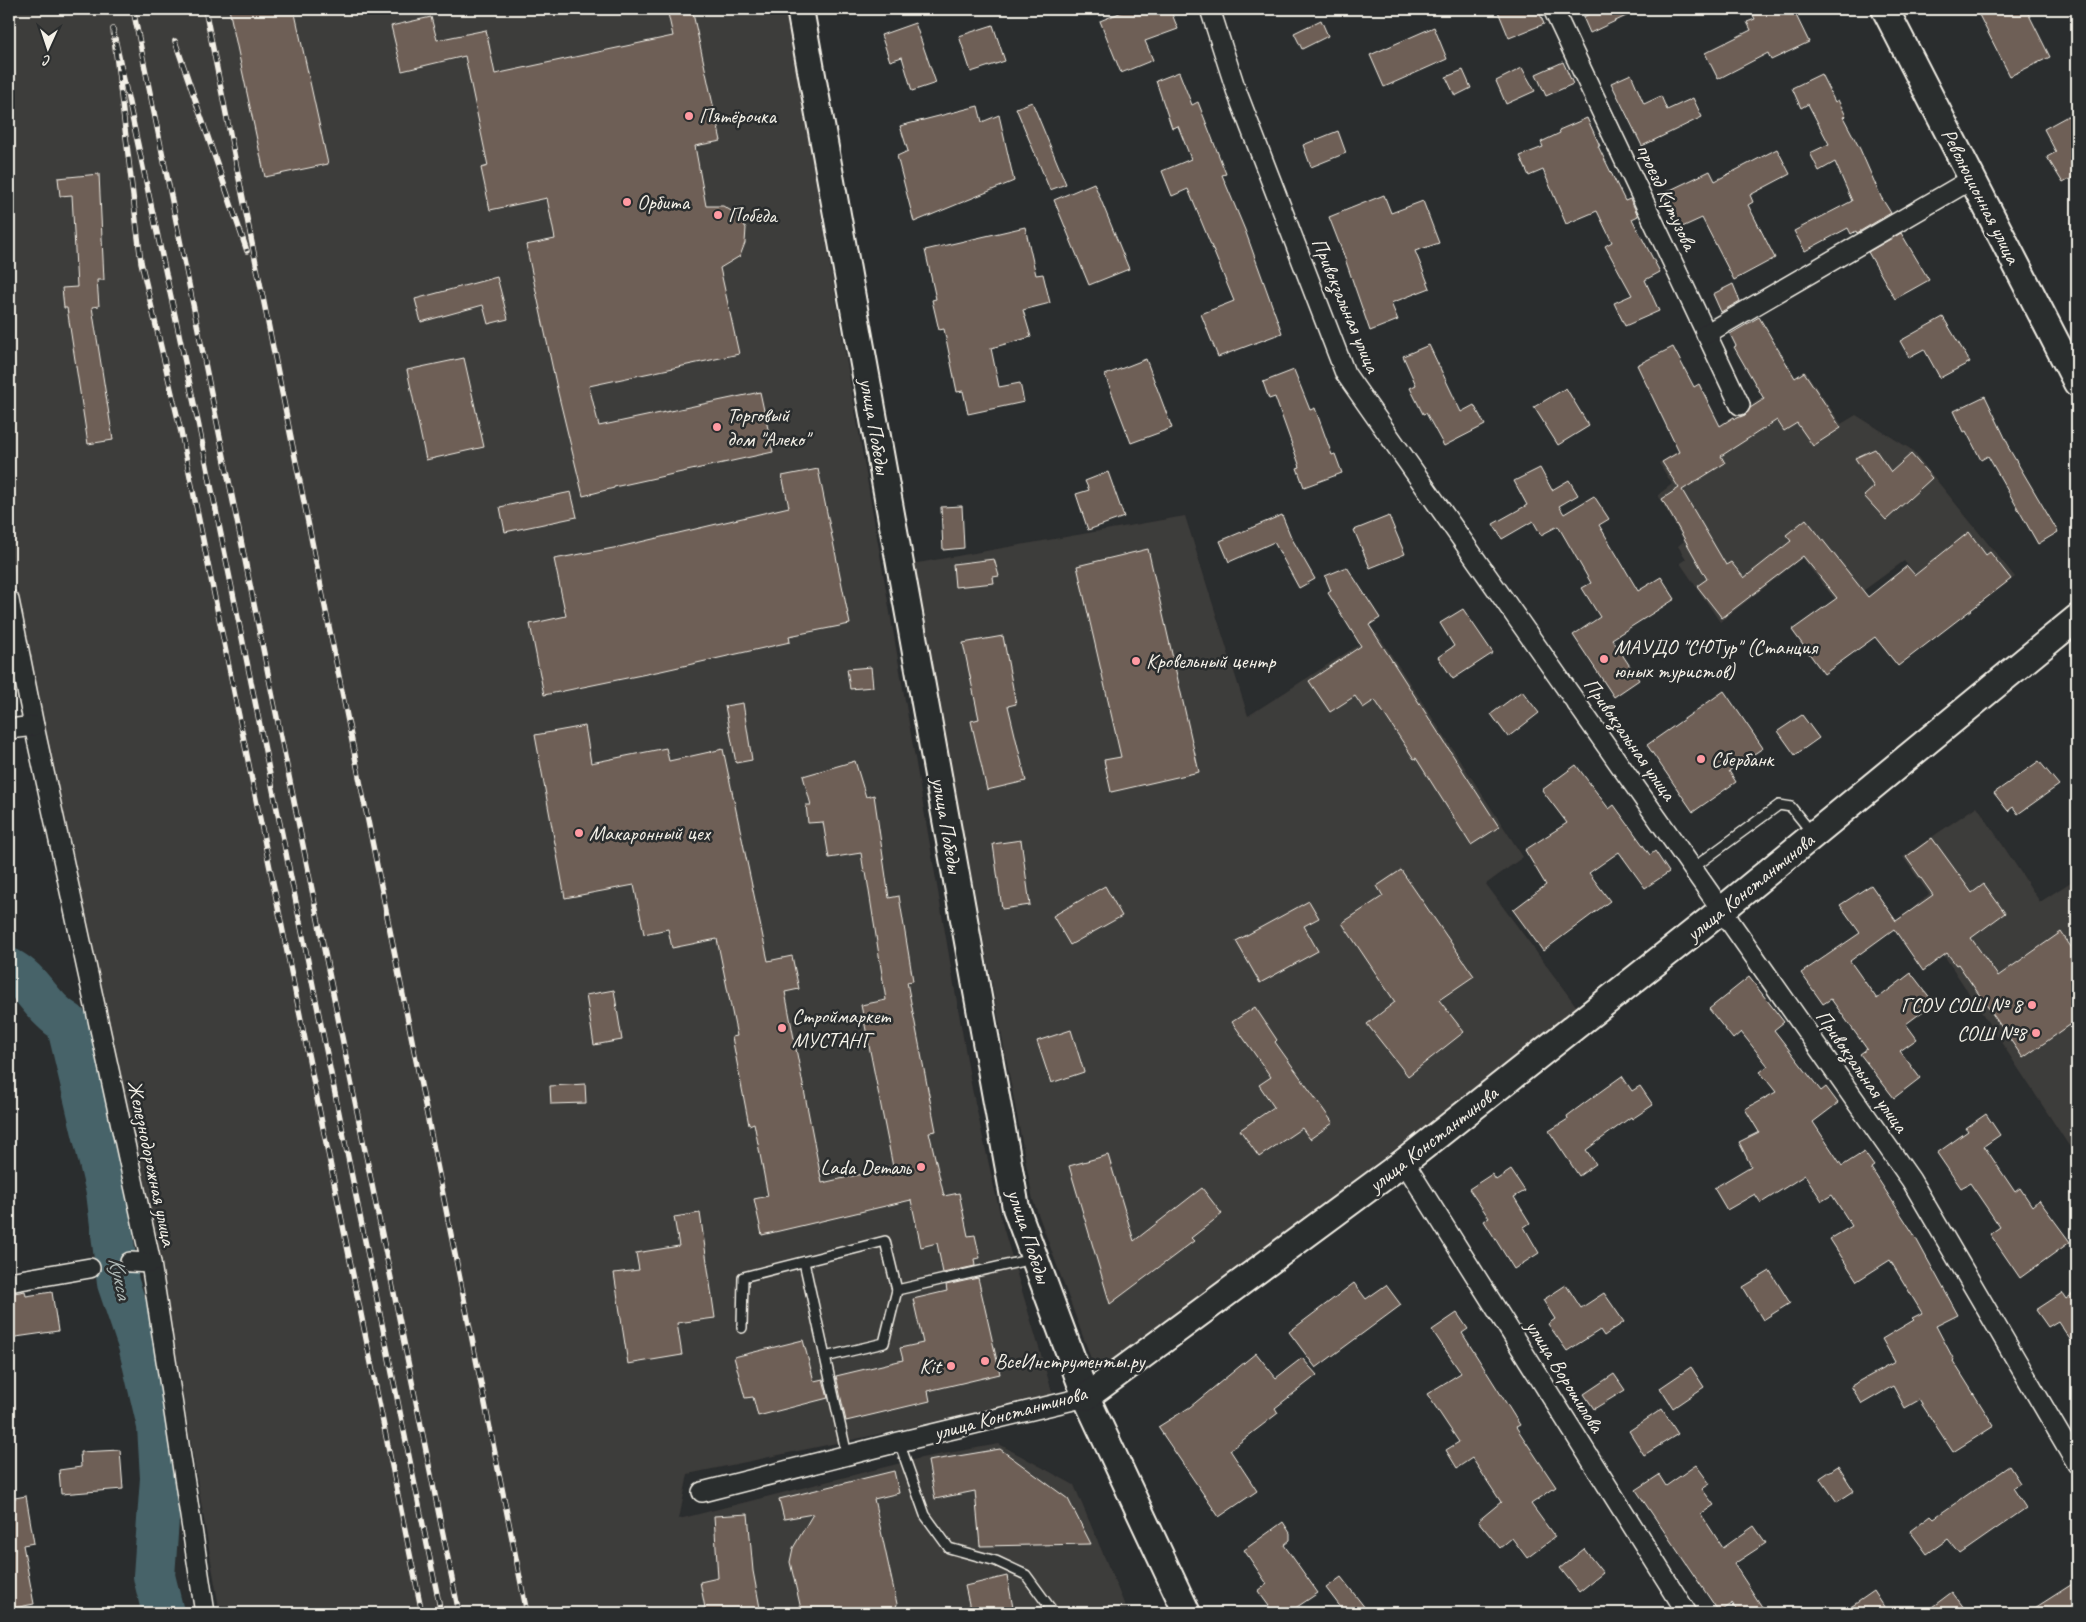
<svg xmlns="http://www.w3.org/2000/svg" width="2086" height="1622" font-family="Caveat,sans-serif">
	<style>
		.built { fill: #3e3c3a }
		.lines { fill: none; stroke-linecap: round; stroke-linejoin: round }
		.river { stroke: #466369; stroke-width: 42 }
		.building { fill: #6e5e56; stroke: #f4f1e8 }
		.lane-casing { stroke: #f4f1e8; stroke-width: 12 }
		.street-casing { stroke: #f4f1e8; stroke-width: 22 }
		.secondary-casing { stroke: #f4f1e8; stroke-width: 30 }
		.lane { stroke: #2a2d2e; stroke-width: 9 }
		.street { stroke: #2a2d2e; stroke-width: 19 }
		.secondary { stroke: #2a2d2e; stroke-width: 26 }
		.rail-casing { stroke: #f4f1e8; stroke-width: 5.5 }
		.rail { stroke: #2a2d2e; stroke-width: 4; stroke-dasharray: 11; stroke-linecap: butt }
		.poi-dot { fill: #ff9aa2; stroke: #2a2d2e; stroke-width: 2 }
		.labels { text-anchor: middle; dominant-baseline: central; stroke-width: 5; stroke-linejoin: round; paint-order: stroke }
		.poi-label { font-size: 21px; fill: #f4f1e8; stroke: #2a2d2e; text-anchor: start }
		.street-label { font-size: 21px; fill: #f4f1e8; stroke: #2a2d2e }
		.water-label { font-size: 22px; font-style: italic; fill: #aeb8b5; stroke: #2a2d2e }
	</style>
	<rect width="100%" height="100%" fill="#2a2d2e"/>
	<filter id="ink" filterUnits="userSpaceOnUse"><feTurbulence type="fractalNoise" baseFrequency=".02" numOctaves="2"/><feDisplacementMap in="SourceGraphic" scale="10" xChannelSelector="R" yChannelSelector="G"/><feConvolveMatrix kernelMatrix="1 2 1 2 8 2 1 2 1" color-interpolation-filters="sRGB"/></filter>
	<g filter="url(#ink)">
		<g class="built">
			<path d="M9 9H786L972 1089 1003 1227 1053 1395 894 1431 688 1474 679 1519 921 1458 999 1444 1074 1485 1128 1613H220L156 1240 42 717 9 545Z"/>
			<path d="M1805 371 1841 424 1856 415 1912 450 2015 577 1957 621 1904 561 1841 607 1802 558 1720 622 1680 563 1686 559 1678 546 1684 541 1658 495 1672 484 1659 463Z"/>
			<path d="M1185 516 1248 716 1377 633 1523 857 1486 884 1579 1010 1097 1375 1033 1200 912 564Z"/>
			<path d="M1977 806 2040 902 2077 878V1158L1913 908 1929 894 1903 857Z"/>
		</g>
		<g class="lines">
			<path class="river" d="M9 969C33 981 41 1008 67 1023L107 1192 118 1283 139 1345 158 1426 161 1478 154 1576 163 1613"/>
		</g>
		<g class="building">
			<path d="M229 9H294L328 164 265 177Z"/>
			<path d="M667 9H692L721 141 695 146 706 206H723L738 215 746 228 745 243 740 256 720 268 739 354 589 386 599 426 760 392 773 452 614 487V488L583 496 558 393 526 245 555 239 547 198 490 210 481 168 488 166 465 56 402 71 391 26 431 17 437 40 486 30 495 74 673 36Z"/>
			<path d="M1129 9H1170L1178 29 1145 41 1153 60 1121 73 1100 21Z"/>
			<path d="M1497 9H1538L1544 24 1509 38Z"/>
			<path d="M1600 9H1641L1590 33 1583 17Z"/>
			<path d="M1750 9H1793L1809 42 1771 60 1768 53 1718 79 1705 53 1751 30 1747 22 1755 19Z"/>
			<path d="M1976 9H2026L2050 57 2010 76Z"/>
			<path d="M1321 20 1328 36 1302 49 1294 33Z"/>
			<path d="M915 23 936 83 912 91 902 57 890 61 881 35Z"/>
			<path d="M993 25 1005 61 971 72 959 36Z"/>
			<path d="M1434 27 1447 59 1384 87 1370 55Z"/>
			<path d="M1563 62 1573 84 1546 96 1536 74Z"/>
			<path d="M1522 68 1535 91 1506 104 1496 81Z"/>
			<path d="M1463 70 1471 88 1455 96 1446 77Z"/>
			<path d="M1179 72 1192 105 1198 102 1226 174 1222 175 1245 230 1282 333 1218 357 1201 314 1234 301 1188 189 1172 196 1162 171 1191 159 1178 126 1172 128 1156 81Z"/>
			<path d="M1631 74 1644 104 1661 96 1667 110 1693 98 1702 117 1642 146 1611 83Z"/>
			<path d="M1821 74 1835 102 1838 100 1846 116 1843 117 1860 149 1881 197 1891 213 1857 233 1856 231 1851 234 1848 228 1805 251 1794 231 1852 201 1835 162 1819 171 1810 153 1829 144 1808 104 1801 108 1792 88Z"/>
			<path d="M1032 102 1066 184 1050 190 1016 108Z"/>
			<path d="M978 106 982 122 999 115 1014 181 914 222 897 156 908 151 900 126Z"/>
			<path d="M2077 111V175L2063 183 2047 157 2056 152 2044 129Z"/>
			<path d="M1587 118 1600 146H1598L1625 201 1630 199 1635 209 1638 216 1632 219 1660 272 1645 280 1659 311 1625 326 1614 303 1632 295 1605 246 1612 242 1597 211 1566 224 1543 170 1529 176 1520 156 1543 147 1541 142 1560 133 1559 130Z"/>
			<path d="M1338 131 1346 153 1311 167 1303 145Z"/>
			<path d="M1777 149 1790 174 1750 195 1753 202 1748 205 1775 258 1734 280 1702 218 1680 228 1664 193 1710 171 1715 181Z"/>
			<path d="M99 174 104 280H97L99 306 92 307 113 440 88 444 67 308H64L62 288 77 287 72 195 60 196 58 178Z"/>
			<path d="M1094 183 1129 269 1089 285 1054 200Z"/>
			<path d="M1384 195 1391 213 1423 201 1439 243 1415 251 1430 288 1391 303 1398 320 1370 331 1343 253 1329 217Z"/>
			<path d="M1025 227 1036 275 1043 274 1050 303 1023 310 1031 337 991 348 999 387 1020 383 1024 402 968 414 963 391 957 392 944 329 939 330 932 300 936 299 925 250Z"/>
			<path d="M1901 233 1929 280 1895 299 1868 252Z"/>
			<path d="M497 277 508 319 488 324 483 305 421 322 415 299Z"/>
			<path d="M1733 284 1740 301 1721 312 1713 294Z"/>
			<path d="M1759 317 1795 378 1804 372 1841 428 1813 446 1797 423 1784 431 1777 420 1721 456 1725 463 1682 490 1726 565 1731 562 1744 578 1791 541 1786 535 1806 519 1868 597 1907 566 1915 575 1969 532 1986 555 1990 552 2011 579 1898 666 1875 637 1824 674 1792 630 1837 598 1803 556 1722 618 1697 586 1707 579 1662 499 1679 488 1662 462 1679 452 1637 365 1673 347 1694 387 1699 384 1720 426 1734 417 1735 419 1745 415 1750 408 1764 399 1734 347 1736 346 1730 334Z"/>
			<path d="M1943 317 1970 362 1940 378 1924 349 1909 357 1900 341Z"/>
			<path d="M1429 345 1461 412 1474 405 1485 425 1444 446 1426 413 1423 414 1410 388 1416 385 1403 356Z"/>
			<path d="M464 358 484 447 426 460 407 370Z"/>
			<path d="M1146 359 1172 428 1131 443 1105 375Z"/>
			<path d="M1294 370 1310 410 1315 408 1332 455 1335 454 1342 473 1304 487 1297 468 1300 467 1275 397 1269 399 1263 382Z"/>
			<path d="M1566 388 1589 426 1558 445 1534 407Z"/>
			<path d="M1985 396 2009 446 2008 447 2058 532 2038 544 1988 456 1981 460 1966 431 1964 432 1954 411Z"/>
			<path d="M1875 449 1891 472 1911 454 1932 478 1886 520 1864 496 1874 487 1855 458Z"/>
			<path d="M1540 468 1552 490 1569 480 1578 495 1559 506 1564 514 1594 496 1609 519 1599 525 1638 591 1661 577 1675 599 1612 639 1639 680 1614 697 1573 635 1600 617 1582 588 1591 583 1558 526 1541 535 1533 521 1502 539 1493 524 1527 505 1514 481Z"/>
			<path d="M818 469 850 624 789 636 790 642 661 671 544 695 530 624 566 616 554 559 619 547 789 507 782 476Z"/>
			<path d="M1108 472 1124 517 1088 530 1076 494 1089 490 1085 481Z"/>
			<path d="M571 492 577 517 505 532 500 507Z"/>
			<path d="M962 506 964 548 943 550 941 507Z"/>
			<path d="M1282 515 1291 537 1315 579 1299 588 1274 542 1229 562 1220 541Z"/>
			<path d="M1389 516 1405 554 1370 568 1354 530Z"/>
			<path d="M1148 549 1199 772 1111 792 1104 760 1121 757 1077 566Z"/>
			<path d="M994 559 999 576 993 577 994 583 955 587 953 564Z"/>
			<path d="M1347 567 1380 618 1369 625 1499 827 1471 845 1416 758 1414 759 1375 700 1363 708 1355 696 1330 712 1309 681 1361 646 1328 593 1331 591 1325 576Z"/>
			<path d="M1463 609 1493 653 1453 679 1438 657 1454 646 1440 623Z"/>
			<path d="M1003 636 1016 704 1008 706 1026 781 987 790 971 721 979 719 963 643Z"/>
			<path d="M871 667 873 687 850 689 847 669Z"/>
			<path d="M1522 691 1539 713 1508 737 1491 714Z"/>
			<path d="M1724 691 1763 748 1729 771 1736 782 1693 812 1647 745Z"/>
			<path d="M743 703 752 760 736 763 725 706Z"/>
			<path d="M1802 715 1819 738 1795 755 1778 731Z"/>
			<path d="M585 726 591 763 666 748 669 761 723 749 768 961 792 956 799 989 785 992 822 1183 893 1167 861 1005 886 1000 866 872H864L861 853 829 858 823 822 808 823 806 805H811L803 776 855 761 866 797 874 795 889 898 899 896 913 981 907 982 936 1131 929 1132 944 1196 959 1193 968 1236 975 1235 980 1258 974 1259 975 1266 943 1273 937 1243 921 1247 911 1200 762 1235 754 1199 768 1196 754 1123 749 1125 732 1037 737 1036 717 939 672 948 668 929 644 934 634 885 565 898 535 735Z"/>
			<path d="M2039 761 2059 785 2018 814 2013 807 2008 811 1994 793Z"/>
			<path d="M1576 765 1609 809 1614 805 1650 855 1655 851 1669 872 1645 888 1619 852 1589 873 1610 901 1543 951 1513 910 1546 885 1525 850 1567 823 1542 790Z"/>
			<path d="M1932 838 1972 893 1984 884 2005 913 1971 938 1998 976 2061 932 2077 956V1020L2023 1058 1958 964 1956 965 1947 953 1923 971 1894 929 1850 961 1877 999 1911 973 1934 1003 1906 1024 1917 1039 1900 1051 1920 1078 1894 1098 1860 1054 1867 1049 1831 999 1823 1004 1801 973 1860 933 1840 905 1871 885 1896 921 1933 895 1906 857Z"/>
			<path d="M1021 840 1030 905 1002 909 993 844Z"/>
			<path d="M1401 870 1474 976 1439 1000 1464 1032 1408 1076 1367 1024 1395 1002 1342 923 1383 896 1377 886Z"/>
			<path d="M1105 886 1122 916 1070 945 1053 916Z"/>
			<path d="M1309 901 1319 918 1304 926 1318 951 1260 983 1236 941Z"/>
			<path d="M1749 977 1784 1022 1774 1030 1821 1091 1826 1087 1838 1103 1813 1122 1842 1166 1864 1152 1874 1166 1871 1168 1913 1233 1958 1315 1936 1326 1954 1360 1953 1361 1994 1426 1953 1452 1919 1400 1905 1408 1893 1386 1862 1404 1851 1386 1895 1362 1882 1339 1914 1320 1912 1318 1922 1313 1890 1260 1857 1281 1830 1239 1852 1226 1832 1195 1822 1201 1805 1175 1761 1203 1755 1194 1727 1210 1714 1188 1751 1166 1739 1142 1759 1132 1745 1109 1776 1092 1760 1072 1768 1066 1741 1032 1733 1039 1709 1009Z"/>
			<path d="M614 990 622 1040 594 1045 586 995Z"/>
			<path d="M1255 1007 1277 1040 1275 1042 1333 1123 1310 1139 1302 1128 1259 1157 1240 1130 1274 1107 1259 1085 1271 1077 1232 1022Z"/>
			<path d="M1071 1030 1084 1072 1051 1083 1037 1041Z"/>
			<path d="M1622 1076 1632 1091 1640 1086 1653 1105 1632 1119 1631 1117 1586 1150 1596 1164 1579 1176 1549 1131 1568 1119 1567 1116 1590 1099Z"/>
			<path d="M585 1084 586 1103 551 1104 550 1086Z"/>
			<path d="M1986 1114 2000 1135 1984 1146 2015 1192 2020 1188 2032 1206 2039 1200 2070 1242 2020 1278 1990 1234 2000 1227 1970 1183 1961 1188 1937 1153 1968 1131 1966 1128Z"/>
			<path d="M1108 1155 1134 1241 1202 1188 1222 1214 1191 1238 1194 1241 1110 1304 1069 1166Z"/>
			<path d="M1511 1170 1525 1191 1514 1197 1530 1223 1524 1227 1539 1253 1514 1269 1484 1221 1489 1218 1469 1189 1492 1174 1496 1180Z"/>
			<path d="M700 1213 715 1318 677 1323 682 1355 628 1364 614 1273 639 1270 636 1253 679 1246 674 1217Z"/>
			<path d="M1770 1271 1790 1303 1763 1320 1743 1287Z"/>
			<path d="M978 1278 1000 1374 928 1391 930 1401 846 1421 836 1376 903 1360 900 1348 923 1343 913 1299 947 1291 946 1285Z"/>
			<path d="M1354 1283 1366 1299 1386 1285 1401 1305 1316 1368 1289 1332Z"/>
			<path d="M1566 1285 1581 1308 1604 1293 1624 1322 1604 1336 1600 1330 1567 1351 1548 1324 1555 1319 1543 1300Z"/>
			<path d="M25 1291 26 1296 52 1292 58 1331 9 1338V1294Z"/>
			<path d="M2077 1291V1350L2058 1321 2048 1327 2036 1310 2062 1293 2066 1299Z"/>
			<path d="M1457 1313 1468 1329 1462 1333 1520 1425 1516 1427 1556 1487 1531 1504 1555 1537 1527 1558 1512 1538 1500 1548 1478 1521 1501 1502 1472 1458 1457 1468 1446 1450 1459 1442 1427 1394 1461 1373 1432 1330Z"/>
			<path d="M803 1340 814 1381 823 1379 828 1398 758 1416 753 1397 745 1398 734 1357Z"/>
			<path d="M1256 1353 1276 1378 1302 1358 1317 1375 1275 1408 1278 1413 1230 1450 1257 1491 1219 1517 1158 1427 1190 1407Z"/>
			<path d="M1691 1367 1704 1387 1673 1408 1660 1388Z"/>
			<path d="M1614 1374 1625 1390 1594 1409 1584 1394Z"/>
			<path d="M1662 1409 1678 1434 1644 1455 1629 1431Z"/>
			<path d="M1000 1449 1068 1499 1091 1544 980 1546 975 1491 935 1499 928 1461Z"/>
			<path d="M120 1450 123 1489 61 1494 59 1470 81 1467 80 1452Z"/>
			<path d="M1696 1465 1710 1484 1702 1489 1714 1505 1701 1514 1723 1548 1754 1526 1766 1543 1734 1564 1766 1613H1739L1732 1604 1719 1612 1636 1490 1659 1475 1666 1486Z"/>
			<path d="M1838 1466 1854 1491 1837 1502 1820 1478Z"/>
			<path d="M2009 1466 2020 1483 2013 1488 2026 1508 1960 1554 1948 1539 1927 1554 1910 1531 1931 1515 1934 1518Z"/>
			<path d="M894 1471 899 1493 874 1499 897 1604 894 1613H802L790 1562 793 1548 813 1514 784 1519 779 1499Z"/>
			<path d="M26 1496 34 1543 23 1545 34 1604 9 1609V1499Z"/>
			<path d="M748 1514 753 1571 761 1613H706L700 1582 718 1578 714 1516Z"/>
			<path d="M1283 1522 1290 1533V1540L1284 1545 1318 1593 1288 1613H1274L1258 1591 1267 1584 1244 1550Z"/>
			<path d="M1584 1549 1603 1573 1579 1592 1560 1568Z"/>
			<path d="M1007 1576 1014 1613H971L965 1586Z"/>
			<path d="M1341 1577 1369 1613H1345L1326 1588Z"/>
			<path d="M2077 1581V1613H2027Z"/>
			<path d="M1874 1591 1888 1613H1842Z"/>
			<path d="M1952 1592 1968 1613H1924Z"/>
		</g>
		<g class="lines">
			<defs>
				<g id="lane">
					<path d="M1693 868 1779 805 1791 807 1812 833"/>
					<path d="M804 1262 825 1357"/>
					<path d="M897 1290 1032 1259"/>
					<path d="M742 1328 743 1277 885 1241 897 1290 884 1343 825 1357 847 1455"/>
					<path d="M899 1442 925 1515 949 1548 996 1561 1026 1575 1054 1613"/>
				</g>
				<g id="street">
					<path d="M1210 9 1236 90 1345 373 1911 1180 2077 1464"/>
					<path d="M1553 9 1740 405"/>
					<path d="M1706 334 1972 179"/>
					<path d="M9 600 34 726 151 1263 205 1613"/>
					<path d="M9 729 34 726"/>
					<path d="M1404 1162 1687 1613"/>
					<path d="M130 1262 151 1263"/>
					<path d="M9 1282 90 1268"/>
					<path d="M702 1492 899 1442 1086 1397"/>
				</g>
				<g id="secondary">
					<path d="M800 9 1016 1208 1086 1397 1187 1613"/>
					<path d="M1885 9 2077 383"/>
					<path d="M1086 1397 1404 1162 1722 910 2077 618"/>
				</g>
			</defs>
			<use href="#lane" class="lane-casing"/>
			<use href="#street" class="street-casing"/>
			<use href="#secondary" class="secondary-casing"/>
			<use href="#lane" class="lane"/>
			<use href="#street" class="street"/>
			<use href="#secondary" class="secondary"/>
			<defs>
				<g id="rail">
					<path d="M133 9 459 1613"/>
					<path d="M205 9 527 1613"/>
					<path d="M175 41 247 251"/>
					<path d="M422 1613 181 432 141 262 113 29 198 422 441 1613"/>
				</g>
			</defs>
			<use href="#rail" class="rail-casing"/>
			<use href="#rail" class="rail"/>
		</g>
	</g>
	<g class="poi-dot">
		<circle cx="689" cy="116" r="5"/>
		<circle cx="627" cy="202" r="5"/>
		<circle cx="718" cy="215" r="5"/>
		<circle cx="717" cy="427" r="5"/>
		<circle cx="1604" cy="659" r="5"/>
		<circle cx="1136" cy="661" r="5"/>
		<circle cx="1701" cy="759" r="5"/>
		<circle cx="579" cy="833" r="5"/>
		<circle cx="2032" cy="1005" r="5"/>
		<circle cx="782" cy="1028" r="5"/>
		<circle cx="2036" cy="1033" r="5"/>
		<circle cx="921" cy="1167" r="5"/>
		<circle cx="985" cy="1361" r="5"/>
		<circle cx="951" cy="1366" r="5"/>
	</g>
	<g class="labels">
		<g class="poi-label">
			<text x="699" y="116">Пятёрочка</text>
			<text x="637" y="202">Орбита</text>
			<text x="728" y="215">Победа</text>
			<text x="727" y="415">Торговый<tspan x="727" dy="24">дом "Алеко"</tspan></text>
			<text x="1614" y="647">МАУДО "СЮТур" (Станция<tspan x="1614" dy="24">юных туристов)</tspan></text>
			<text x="1146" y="661">Кровельный центр</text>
			<text x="1711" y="759">Сбербанк</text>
			<text x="589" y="833">Макаронный цех</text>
			<text x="2022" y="1005" text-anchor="end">ГСОУ СОШ № 8</text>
			<text x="792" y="1016">Строймаркет<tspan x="792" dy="24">МУСТАНГ</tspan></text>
			<text x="2026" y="1033" text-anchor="end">СОШ №8</text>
			<text x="911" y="1167" text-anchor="end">Lada Dеталь</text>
			<text x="995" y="1361">ВсеИнструменты.ру</text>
			<text x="941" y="1366" text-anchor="end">Kit</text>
		</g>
		<g class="street-label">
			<text transform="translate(1981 196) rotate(63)">Революционная улица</text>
			<text transform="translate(1667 197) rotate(65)">проезд Кутузова</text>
			<text transform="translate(1346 305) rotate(67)">Привокзальная улица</text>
			<text transform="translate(875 426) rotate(80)">улица Победы</text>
			<text transform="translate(1630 739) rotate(55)">Привокзальная улица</text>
			<text transform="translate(947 825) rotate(80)">улица Победы</text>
			<text transform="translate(1750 887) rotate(-39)">улица Константинова</text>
			<text transform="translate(1862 1071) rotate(55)">Привокзальная улица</text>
			<text transform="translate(1433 1139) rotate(-38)">улица Константинова</text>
			<text transform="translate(152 1163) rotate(78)">Железнодорожная улица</text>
			<text transform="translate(1029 1236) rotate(72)">улица Победы</text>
			<text transform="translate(1565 1376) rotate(58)">улица Ворошилова</text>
			<text transform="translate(1010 1413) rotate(-15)">улица Константинова</text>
		</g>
		<g class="water-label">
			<text transform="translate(120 1278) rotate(78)">Кукса</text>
		</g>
	</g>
	<rect width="2086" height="1622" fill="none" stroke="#2a2d2e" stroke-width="30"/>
	<rect x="15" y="15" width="2056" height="1592" fill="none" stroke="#f4f1e8" stroke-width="2" filter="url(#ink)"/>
	<g transform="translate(48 48) rotate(183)" stroke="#2a2d2e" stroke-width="4" paint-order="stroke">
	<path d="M0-4L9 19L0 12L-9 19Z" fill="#f4f1e8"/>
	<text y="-8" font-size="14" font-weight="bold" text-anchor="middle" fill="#f4f1e8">С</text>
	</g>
</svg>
